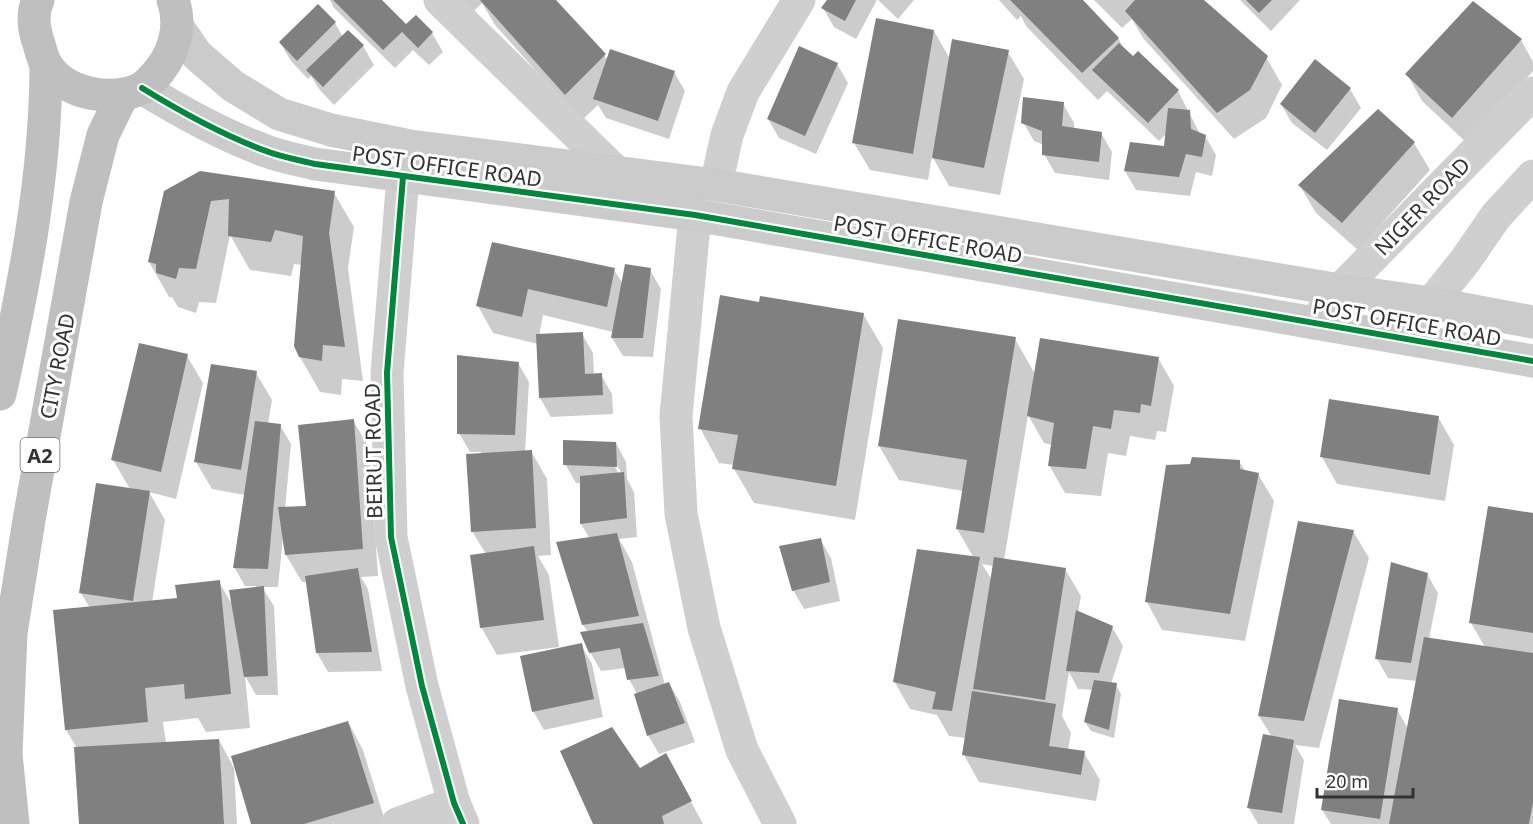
<svg xmlns="http://www.w3.org/2000/svg" width="1533" height="824" font-family="'Noto Sans',sans-serif">
	<style>
		.shadow { fill: #0003; fill-rule: evenodd }
		.building { fill: #808080 }
		.lines { fill: none; stroke-linecap: round; stroke-linejoin: round }
		.street { stroke: #cfcfcf; stroke-width: 33 }
		.secondary { stroke: #cbcbcb; stroke-width: 33 }
		.highway { stroke: #bfbfbf; stroke-width: 33 }
		.cycleway-casing { stroke: #fff; stroke-width: 10 }
		.cycleway { stroke: #00873e; stroke-width: 6 }
		.labels { text-anchor: middle; dominant-baseline: central; stroke-width: 6; stroke-linejoin: round; paint-order: stroke }
		.shield { fill: #fff; stroke: #707070; stroke-width: 1.5 }
		.shield-label { font-size: 20px; font-weight: bold; fill: #323232 }
		.street-label { font-size: 21px; fill: #323232; stroke: #fff }
	</style>
	<rect width="100%" height="100%" fill="#fff"/>
	<g class="shadow">
		<path d="M330 0H379L406 26 416 17 432 33 443 52 429 65 413 50 395 68 334 8Z"/>
		<path d="M456 0H554L608 60 674 72 685 91 669 139 606 118 598 105 581 121 495 25 482 3 471 14Z"/>
		<path d="M829 0H877L856 39 834 27 823 8Z"/>
		<path d="M878 0H914L898 19Z"/>
		<path d="M999 0H1080L1118 38 1125 51 1133 58 1138 53 1178 91 1200 134 1205 136 1216 155 1212 176 1196 172 1190 196 1136 190 1125 171 1166 147 1167 133 1159 141 1107 91 1098 100 1026 26 1021 16 1017 20Z"/>
		<path d="M1094 0H1202L1266 57 1282 85 1266 118 1234 139 1143 38 1132 19 1122 28Z"/>
		<path d="M1240 0H1300L1271 31Z"/>
		<path d="M318 6 335 23 343 37 348 32 363 46 374 65 334 105 319 89 311 76 308 79 291 61 280 43Z"/>
		<path d="M934 31 950 59 1008 52 1024 79 1000 195 949 186 932 156 928 180 870 170 854 143Z"/>
		<path d="M1521 40 1533 62V71L1468 144 1422 101 1407 74Z"/>
		<path d="M837 64 848 83 816 154 779 138 768 119Z"/>
		<path d="M1350 89 1361 108 1327 150 1292 123 1281 104Z"/>
		<path d="M1063 104 1074 123V129L1101 133 1112 152 1109 180 1055 173 1044 154V145L1034 141 1023 122Z"/>
		<path d="M1414 143 1430 170 1358 250 1316 213 1300 186Z"/>
		<path d="M165 192 334 193 354 227 348 268 363 381 342 379 341 395 320 392 300 357 302 265 294 264 291 276 250 270 230 235 216 303 199 302 196 313 178 307 172 297H169L149 262Z"/>
		<path d="M493 244 614 270 623 284 650 270 661 289 653 357 623 356 612 338 613 332 543 315 539 336 582 334 593 353 594 375H601L612 394 613 414 551 417 540 398 538 344 493 333 478 306Z"/>
		<path d="M761 303 863 314 883 348 855 520 754 503 734 469V465L719 463 700 428Z"/>
		<path d="M1015 339 1035 374 1158 358 1174 386 1166 432 1157 431 1155 440 1130 436 1126 456 1108 453 1101 496 1065 493 1049 465 1052 445 1044 443 1028 415 1004 560 1065 569 1081 596 1078 613 1112 627 1123 646 1111 684 1116 685 1121 694 1114 738 1091 731 1085 722 1093 690 1078 689 1069 672 1062 716 1071 733 1068 750 1084 753 1100 780 1096 801 979 782 964 755 966 738 949 736 937 715 910 709 894 681 974 558 957 529 963 491 899 480 879 446ZM982 564 994 566 992 580Z"/>
		<path d="M187 356 203 383 176 499 149 492 165 520 152 602 178 600 219 582 233 606 256 588V586H245L234 567 245 495 212 489 196 462 256 373 272 400 268 424 280 425 291 444 285 509 308 507 353 420 369 448 378 576 361 577 368 589 382 671 328 672 317 653 307 582H302L286 555 283 537 278 587H262L274 606 278 695H256L245 676 250 728 206 732 198 718 163 722 166 743 219 740 234 768 237 824H80L77 748 66 730 90 608 81 593 130 489 113 460Z"/>
		<path d="M518 363 529 382 525 452 531 451 547 479 551 555 538 556 549 575 559 647 497 655 481 627 486 554 472 531 481 452H470L459 433Z"/>
		<path d="M1438 417 1454 445 1445 501 1337 484 1322 457Z"/>
		<path d="M616 443 626 462 627 479 634 492 637 537 619 539 632 562 665 685 669 683 680 702 695 742 659 754 648 735 637 694 629 679 626 668 601 671 590 652 588 632 583 625 590 539 581 524V483H576L565 464ZM614 460 622 474H619L612 462Z"/>
		<path d="M1239 461 1245 471 1258 474 1274 501 1245 641 1162 630 1147 602Z"/>
		<path d="M1533 515V824H1331L1322 810 1397 709 1408 729 1417 681 1388 678 1377 659 1427 574 1438 593 1429 639 1485 647 1471 623Z"/>
		<path d="M1353 531 1369 558 1319 748 1295 745 1304 760 1294 824H1258L1249 808 1272 737 1259 716Z"/>
		<path d="M820 539 831 558 840 601 804 609 793 590Z"/>
		<path d="M581 645 592 664 603 717 544 730 533 711Z"/>
		<path d="M348 722 363 750 386 824H253Z"/>
		<path d="M639 770 681 783 703 824H594Z"/>
	</g>
	<g class="building">
		<path d="M333 0H382L406 24 416 15 433 32 418 48 402 32 383 50Z"/>
		<path d="M480 0H556L606 54 565 95Z"/>
		<path d="M827 0H856L845 21 821 8Z"/>
		<path d="M1010 0H1083L1119 38 1082 73Z"/>
		<path d="M1135 0H1204L1268 56 1250 90 1217 113 1125 11Z"/>
		<path d="M1246 0H1272L1259 13Z"/>
		<path d="M1473 1 1522 39 1452 118 1405 74Z"/>
		<path d="M318 4 336 22 297 61 279 42Z"/>
		<path d="M876 18 934 30 913 154 852 143Z"/>
		<path d="M348 30 364 45 323 87 306 70Z"/>
		<path d="M952 39 1009 50 984 168 932 158Z"/>
		<path d="M1119 43 1133 56 1138 51 1179 90 1148 123 1092 70Z"/>
		<path d="M799 46 838 63 805 136 767 119Z"/>
		<path d="M610 49 675 71 658 121 593 99Z"/>
		<path d="M1315 59 1351 88 1315 133 1280 104Z"/>
		<path d="M1023 97 1064 102 1062 126 1102 132 1099 162 1042 155V131L1021 123Z"/>
		<path d="M1168 108 1190 110 1191 129 1206 135 1202 157 1186 154 1179 177 1124 171 1130 142 1164 146Z"/>
		<path d="M1378 109 1415 142 1342 223 1298 185Z"/>
		<path d="M200 171 335 191 329 233 345 347 323 345 322 361 299 357 294 346 303 236 275 230 271 242 228 236 229 199 211 201 196 269 179 268 176 279 156 273V264L148 262 164 191Z"/>
		<path d="M492 242 615 268 607 307 528 289 522 317 476 306Z"/>
		<path d="M625 264 651 268 643 338H611Z"/>
		<path d="M720 295 759 302 760 296 864 313 836 486 732 469 738 435 698 429Z"/>
		<path d="M898 319 1016 337 984 533 956 529 967 460 878 446Z"/>
		<path d="M583 332 585 374 602 373 603 395 539 398 536 334Z"/>
		<path d="M1040 338 1159 357 1151 406 1141 404 1140 413 1114 410 1111 429 1093 426 1086 469 1048 466 1054 423 1027 416Z"/>
		<path d="M139 343 188 354 161 472 111 460Z"/>
		<path d="M457 355 519 362 515 435 457 434Z"/>
		<path d="M211 364 257 371 241 470 194 462Z"/>
		<path d="M1329 399 1439 416 1430 475 1320 457Z"/>
		<path d="M354 419 363 549 285 555 278 507 306 506 298 425Z"/>
		<path d="M255 421 281 424 268 569 233 568Z"/>
		<path d="M563 440 616 442 617 467 563 465Z"/>
		<path d="M532 450 536 528 471 532 466 454Z"/>
		<path d="M1192 457 1240 460V469L1259 473 1230 614 1145 602 1166 465 1190 464Z"/>
		<path d="M624 472 627 518 580 524V476Z"/>
		<path d="M96 483 150 491 133 601 79 593Z"/>
		<path d="M1488 506 1533 513V633L1469 623Z"/>
		<path d="M1298 521 1354 530 1304 721 1258 716Z"/>
		<path d="M617 533 639 616 582 625 556 542Z"/>
		<path d="M821 538 830 582 792 591 779 546Z"/>
		<path d="M534 546 544 620 480 628 470 555Z"/>
		<path d="M917 549 980 557 952 711 932 709 936 692 893 682Z"/>
		<path d="M994 557 1066 568 1045 700 973 689Z"/>
		<path d="M1391 562 1428 573 1411 663 1375 659Z"/>
		<path d="M358 568 372 652 316 653 305 576Z"/>
		<path d="M220 580 231 694 185 699 184 684 145 688 148 722 65 730 53 610 177 598 175 585Z"/>
		<path d="M264 586 268 676 244 677 229 590Z"/>
		<path d="M1076 610 1113 626 1099 673 1066 671Z"/>
		<path d="M643 623 659 676 627 680 620 648 589 653 580 632Z"/>
		<path d="M1424 637 1533 653V802L1529 824H1389Z"/>
		<path d="M582 643 594 699 532 712 520 656Z"/>
		<path d="M1094 680 1117 683 1109 730 1084 722Z"/>
		<path d="M669 682 685 723 647 736 634 694Z"/>
		<path d="M972 691 1056 704 1049 746 1085 751 1081 775 962 755Z"/>
		<path d="M1339 699 1398 708 1380 819 1321 810Z"/>
		<path d="M348 721 374 803 304 824H251L231 756Z"/>
		<path d="M612 727 640 768 666 753 692 801 662 816 664 824H593L560 751Z"/>
		<path d="M1263 734 1294 740 1282 813 1247 808Z"/>
		<path d="M219 739 224 824H79L74 747Z"/>
	</g>
	<g class="lines">
		<g class="street">
			<path d="M440 0 616 172"/>
			<path d="M403 177 387 373 391 537 422 686 454 803 463 824"/>
			<path d="M716 185 727 135 743 92 799 0"/>
			<path d="M695 215 676 416 681 514 704 628 742 750 780 824"/>
			<path d="M1314 323 1340 290 1533 93"/>
			<path d="M1404 337 1465 261 1496 216 1533 176"/>
			<path d="M397 824 454 803"/>
		</g>
		<g class="secondary">
			<path d="M177 26 197 55 233 86 279 114 331 130 410 146 716 185 1340 290 1431 303 1533 322"/>
			<path d="M142 88C181 112 222 135 266 151 281 157 299 160 315 164L695 215 1533 361"/>
		</g>
		<g class="highway">
			<path d="M38 0C31 15 34 30 39 44 41 51 43 60 47 66 65 94 112 103 142 88 145 86 149 82 152 79 173 58 183 28 173 0"/>
			<path d="M0 394C24 285 46 176 46 64"/>
			<path d="M13 824 6 754 11 633 29 520 86 202 103 135 123 94"/>
		</g>
		<defs>
			<g id="cycleway">
				<path d="M142 88C181 112 222 135 266 151 281 157 299 160 315 164L695 215 1533 361"/>
				<path d="M403 177 387 373 391 537 422 686 454 803 463 824"/>
			</g>
		</defs>
		<use href="#cycleway" class="cycleway-casing"/>
		<use href="#cycleway" class="cycleway"/>
	</g>
	<g class="labels">
		<rect class="shield" x="20.5" y="438" width="39" height="34" rx="4.5"/>
		<g class="shield-label">
			<text x="40" y="455">A2</text>
		</g>
		<g class="street-label">
			<text transform="translate(447 166) rotate(8)">POST OFFICE ROAD</text>
			<text transform="translate(1422 206) rotate(-46)">NIGER ROAD</text>
			<text transform="translate(928 239) rotate(10)">POST OFFICE ROAD</text>
			<text transform="translate(1407 322) rotate(10)">POST OFFICE ROAD</text>
			<text transform="translate(57 366) rotate(-79)">CITY ROAD</text>
			<text transform="translate(373 451) rotate(-91)">BEIRUT ROAD</text>
		</g>
	</g>
	<path d="M1317 788v9h96v-9" fill="none" stroke="#323232" stroke-width="3"/>
	<text x="1326" y="788" font-size="18" fill="#323232" stroke="#ffffff" stroke-width="4.5" paint-order="stroke">20 m</text>
</svg>
